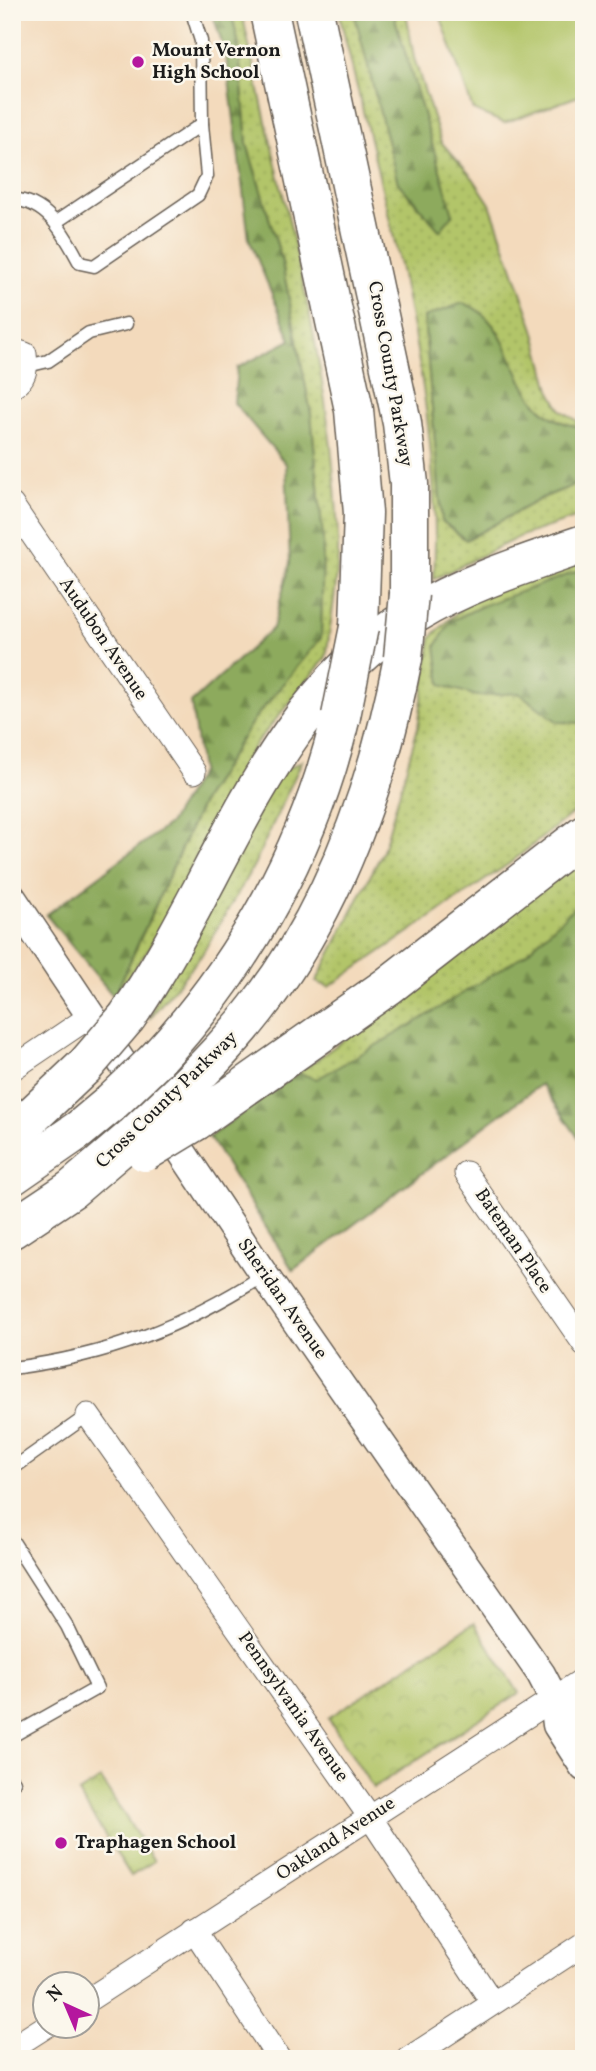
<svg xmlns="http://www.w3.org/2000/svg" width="596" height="2071" font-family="Vollkorn,serif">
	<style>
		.grass { fill: url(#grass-dots); stroke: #677042; stroke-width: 2 }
		.forest { fill: url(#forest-firs); stroke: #54633c; stroke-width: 2 }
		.park { fill: url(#park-crowns); stroke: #677042; stroke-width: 2 }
		.pitch { fill: #b2c569; stroke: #677042; stroke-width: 2 }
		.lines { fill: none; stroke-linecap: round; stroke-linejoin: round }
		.service-casing { stroke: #675e54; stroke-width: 15 }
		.minor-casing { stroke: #675e54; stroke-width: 25 }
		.tertiary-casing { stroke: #675e54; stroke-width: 31 }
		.motorway-casing { stroke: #675e54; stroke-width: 41 }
		.service { stroke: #fff; stroke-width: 12 }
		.minor { stroke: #fff; stroke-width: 23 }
		.tertiary { stroke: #fff; stroke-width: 28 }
		.motorway { stroke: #fff; stroke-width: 38 }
		.motorway-bridge-casing { stroke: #675e54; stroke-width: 41; stroke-linecap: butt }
		.motorway-bridge { stroke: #fff; stroke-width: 38 }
		.poi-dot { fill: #b5179e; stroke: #fbf7ec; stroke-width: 2.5 }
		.labels { text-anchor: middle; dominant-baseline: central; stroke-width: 5; stroke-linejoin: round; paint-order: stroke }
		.poi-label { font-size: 19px; font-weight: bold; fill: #1c1c1c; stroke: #fbf7ec; text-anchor: start }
		.street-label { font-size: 19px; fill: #1c1c1c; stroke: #fbf7ec }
	</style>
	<defs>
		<pattern id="grass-dots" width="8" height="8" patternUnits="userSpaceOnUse" patternTransform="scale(1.75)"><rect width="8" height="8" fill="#b2c569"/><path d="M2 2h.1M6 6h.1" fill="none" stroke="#98a95a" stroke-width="1.8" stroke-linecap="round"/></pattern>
		<pattern id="forest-firs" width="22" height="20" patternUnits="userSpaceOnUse" patternTransform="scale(1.75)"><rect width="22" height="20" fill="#8daa5d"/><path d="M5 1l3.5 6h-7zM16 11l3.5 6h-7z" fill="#728a4c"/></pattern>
		<pattern id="park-crowns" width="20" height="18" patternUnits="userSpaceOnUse" patternTransform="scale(1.75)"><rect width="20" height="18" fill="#b2c569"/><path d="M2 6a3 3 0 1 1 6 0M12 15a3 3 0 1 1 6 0" fill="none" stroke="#98a95a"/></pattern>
	</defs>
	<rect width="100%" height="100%" fill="#fbf7ec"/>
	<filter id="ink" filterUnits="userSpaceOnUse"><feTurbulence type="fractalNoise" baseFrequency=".0143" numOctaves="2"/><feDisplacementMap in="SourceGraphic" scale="14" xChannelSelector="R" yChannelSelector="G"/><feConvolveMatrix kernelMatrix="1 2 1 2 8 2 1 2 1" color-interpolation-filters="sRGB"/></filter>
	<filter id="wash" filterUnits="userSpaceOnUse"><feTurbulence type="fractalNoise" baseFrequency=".00686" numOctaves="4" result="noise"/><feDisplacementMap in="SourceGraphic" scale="28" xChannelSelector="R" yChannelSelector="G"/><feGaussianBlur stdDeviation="1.57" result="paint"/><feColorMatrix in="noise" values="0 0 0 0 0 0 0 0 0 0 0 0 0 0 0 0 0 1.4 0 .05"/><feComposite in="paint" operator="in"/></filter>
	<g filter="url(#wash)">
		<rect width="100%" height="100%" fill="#f3dabc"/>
		<g class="grass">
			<path d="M231 12H242C277 188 333 360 338 541 339 577 331 616 327 652L325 659 254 746 148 950 114 997 203 800 254 719 321 638 323 538 311 414 281 258 247 144 238 41Z"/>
			<path d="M339 12H406L414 58 441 142 473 178 490 204 534 329 550 390 561 410 584 425V427C532 423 516 372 498 331L424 317 442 521 466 540 542 498 584 481V515L521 536 434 579C444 390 381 195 339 12Z"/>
			<path d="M584 555V804L510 863 329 987 316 982 383 851 418 727 431 637 471 599Z"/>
			<path d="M302 761 254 865 201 956 149 1019 162 986 278 773Z"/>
			<path d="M584 856V1052L293 1270 209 1137 417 987Z"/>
		</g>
		<g class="forest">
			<path d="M212 12H231L238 41 247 144 281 258 311 414 323 538 321 638 254 719 203 800 114 997 46 915 169 824 201 771 191 703 273 628 290 563 286 464 234 403 237 368 291 340 249 239 226 56Z"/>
			<path d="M354 12H393L453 214 440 231 398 183Z"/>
			<path d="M463 303C524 323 505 421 584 427V481L542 498 466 540 442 521 424 317Z"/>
			<path d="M584 569V723L558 722 519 693 477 696 441 685 436 646 451 621 484 605Z"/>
			<path d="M584 898V1146L541 1084 293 1270 209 1137 298 1073 317 1079 420 1020 525 954Z"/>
		</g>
		<g class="park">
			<path d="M474 1623 519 1693 373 1788 328 1718Z"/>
			<path d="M101 1779 154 1861 131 1876 78 1793Z"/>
		</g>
		<path class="pitch" d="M439 12H584V94L504 123 473 110Z"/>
	</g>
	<g filter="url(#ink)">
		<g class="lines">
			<defs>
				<g id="service">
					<path d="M192 12 201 41 202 124"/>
					<path d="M12 199C49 202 64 234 80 263L94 266 198 195 207 176 202 124 56 222"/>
					<path d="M27 366 48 361 89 333 126 324"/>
					<path d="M12 1368C108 1356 183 1327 264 1275"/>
					<path d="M12 1469 88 1415"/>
					<path d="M12 1540 67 1626 97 1688 12 1736"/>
					<path d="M12 1780 14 1782"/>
				</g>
				<g id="minor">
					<path d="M12 350 25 354C27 369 25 379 12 387"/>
					<path d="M12 505 194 772"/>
					<path d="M12 1069 92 1015"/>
					<path d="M466 1173 584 1344"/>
					<path d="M88 1415 370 1817 492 2002"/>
					<path d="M194 1930 279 2059"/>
					<path d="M88 2000 584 1679"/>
					<path d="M12 2048 48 2025"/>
					<path d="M408 2059 584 1944"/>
				</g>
				<g id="tertiary">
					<path d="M12 898 264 1275 541 1674 554 1699 557 1725 584 1767"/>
					<path d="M554 1699 576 1710 584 1722"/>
				</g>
				<g id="motorway">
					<path d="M269 12 354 410 363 513 359 627"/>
					<path d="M314 12 402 423 409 484V594"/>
					<path d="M127 1017C221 883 266 705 413 615 465 583 526 564 584 544"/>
					<path d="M155 1061C245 965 311 845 341 716"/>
					<path d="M177 1095C205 1068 232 1040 256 1009 335 908 379 782 403 658"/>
					<path d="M196 1121 388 986 584 834"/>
					<path d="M12 1135 85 1066"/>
					<path d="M12 1176 80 1129 111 1103"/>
					<path d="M12 1229 72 1189 134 1136"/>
				</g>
			</defs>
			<use href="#service" class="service-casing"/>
			<use href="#minor" class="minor-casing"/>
			<use href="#tertiary" class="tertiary-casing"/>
			<use href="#motorway" class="motorway-casing"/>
			<use href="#service" class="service"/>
			<use href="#minor" class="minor"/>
			<use href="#tertiary" class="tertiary"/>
			<use href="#motorway" class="motorway"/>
			<defs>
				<g id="motorway-bridge">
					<path d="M403 658 409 594"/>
					<path d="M341 716 359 627"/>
					<path d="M85 1066 127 1017"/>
					<path d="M111 1103 155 1061"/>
					<path d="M134 1136 177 1095"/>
					<path d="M145 1152 196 1121"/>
				</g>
			</defs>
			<use href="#motorway-bridge" class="motorway-bridge-casing"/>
			<use href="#motorway-bridge" class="motorway-bridge"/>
		</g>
	</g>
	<g class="poi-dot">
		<circle cx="138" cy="62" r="7"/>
		<circle cx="61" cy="1843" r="7"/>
	</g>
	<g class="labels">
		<g class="poi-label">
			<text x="152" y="51">Mount Vernon<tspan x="152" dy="22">High School</tspan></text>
			<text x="75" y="1843">Traphagen School</text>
		</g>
		<g class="street-label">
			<text transform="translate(390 374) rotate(80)">Cross County Parkway</text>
			<text transform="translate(103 639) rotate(56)">Audubon Avenue</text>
			<text transform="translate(167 1100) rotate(-44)">Cross County Parkway</text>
			<text transform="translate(513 1241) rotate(56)">Bateman Place</text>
			<text transform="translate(282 1299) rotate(55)">Sheridan Avenue</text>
			<text transform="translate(293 1707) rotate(55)">Pennsylvania Avenue</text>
			<text transform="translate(336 1839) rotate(-33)">Oakland Avenue</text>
		</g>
	</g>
	<rect width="596" height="2071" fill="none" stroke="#fbf7ec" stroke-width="42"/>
	<g transform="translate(66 2005) rotate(316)"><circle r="33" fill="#fbf7ec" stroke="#a29f99" stroke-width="2"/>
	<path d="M0-5L12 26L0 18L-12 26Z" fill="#b5179e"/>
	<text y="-10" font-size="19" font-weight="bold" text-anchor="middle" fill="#1c1c1c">N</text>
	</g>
</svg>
